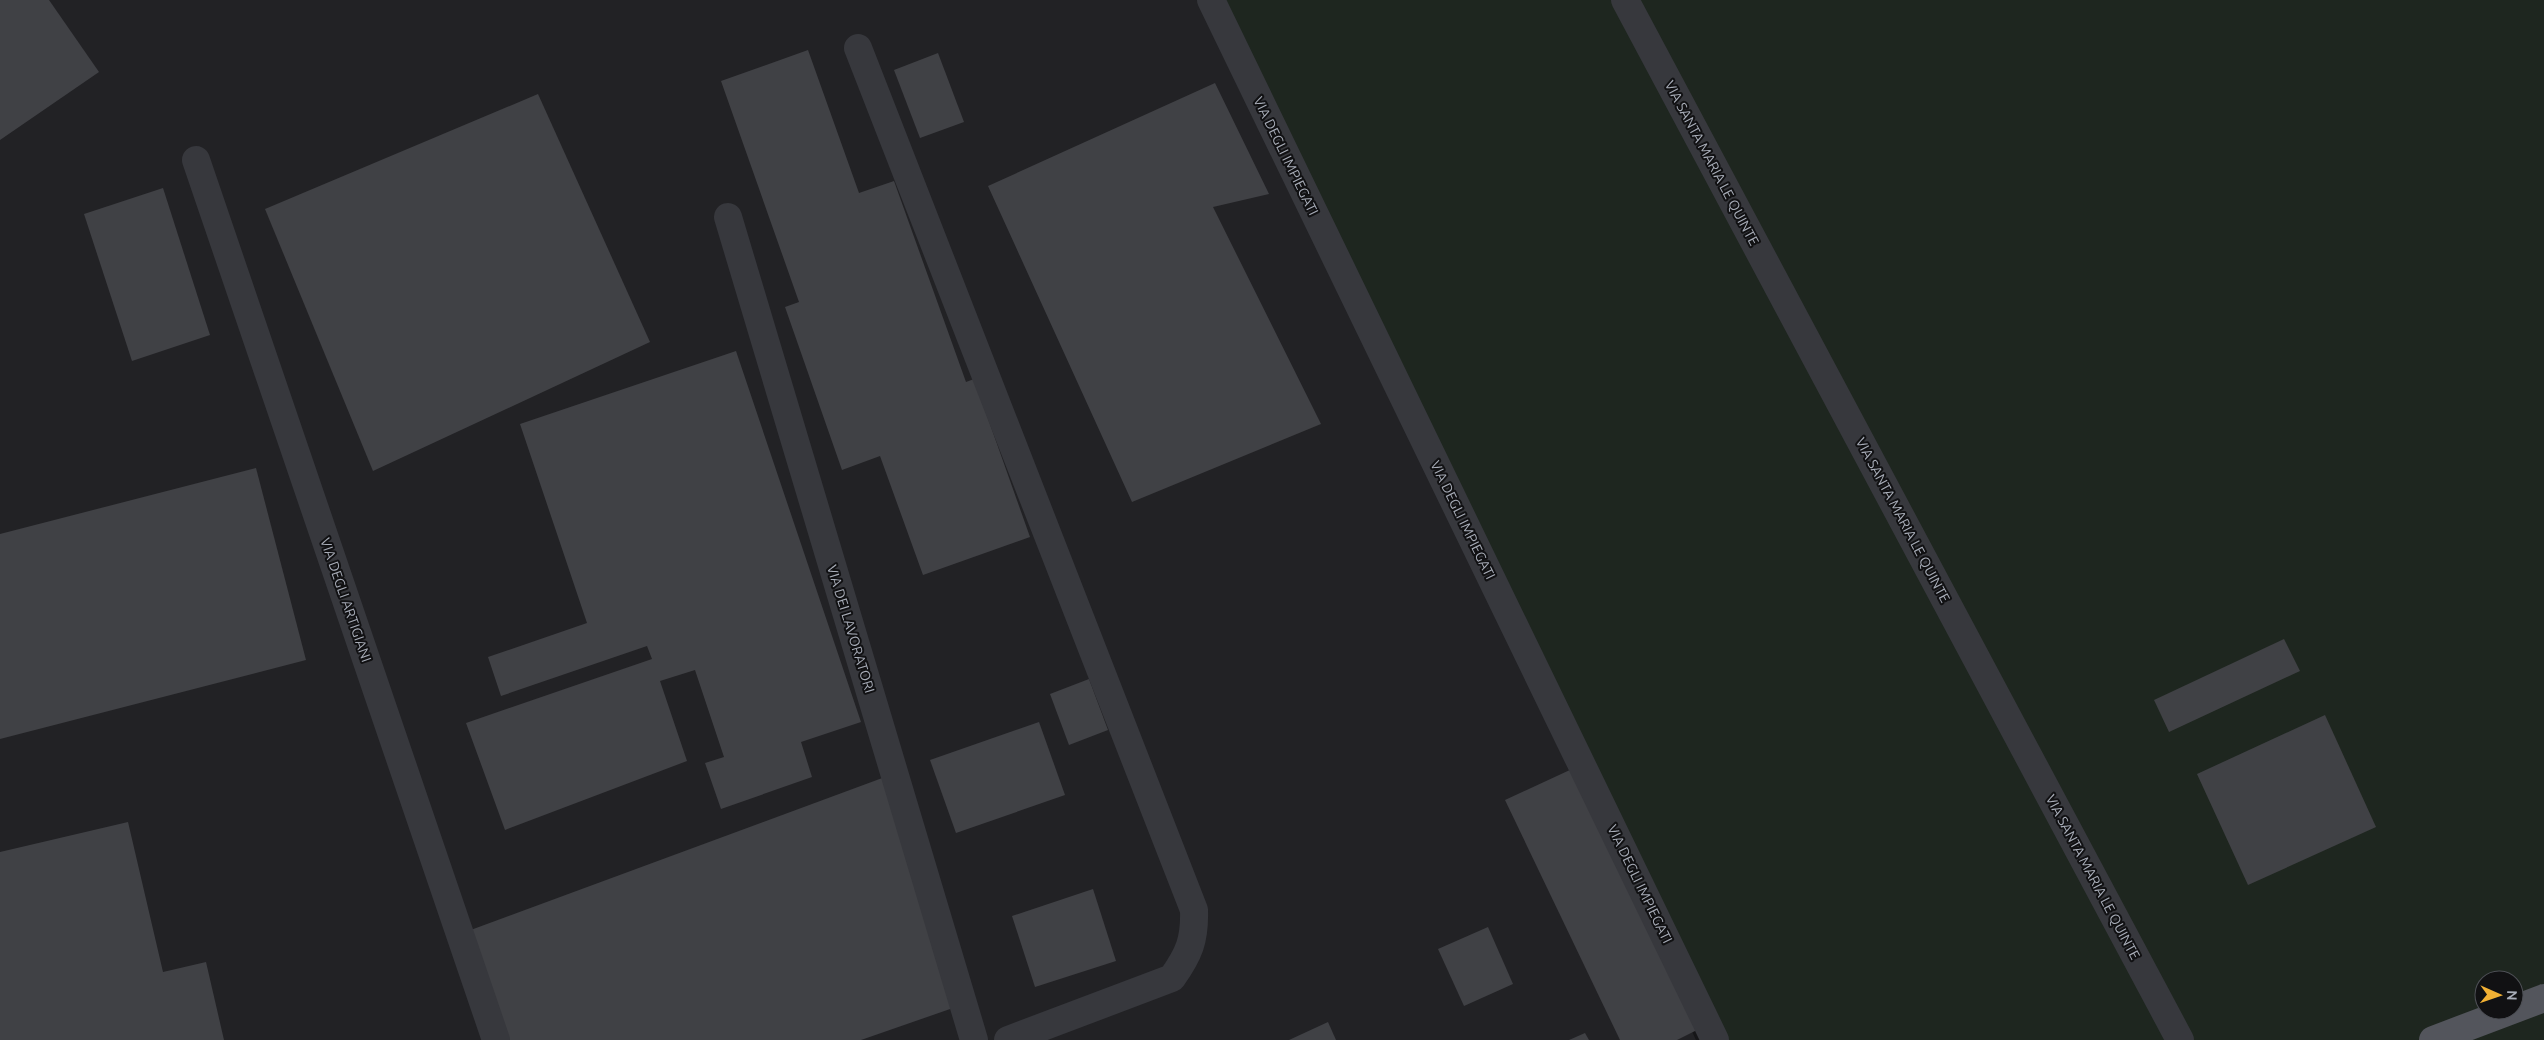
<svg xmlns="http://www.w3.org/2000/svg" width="2544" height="1040" font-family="Ubuntu,sans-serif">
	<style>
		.built { fill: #222225 }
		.green { fill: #1e261f; fill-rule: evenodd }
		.building { fill: #404145 }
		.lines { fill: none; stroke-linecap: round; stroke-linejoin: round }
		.minor { stroke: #37383d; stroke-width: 28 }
		.major { stroke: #53555c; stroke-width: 28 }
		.labels { text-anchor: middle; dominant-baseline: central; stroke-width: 4; stroke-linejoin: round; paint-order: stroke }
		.street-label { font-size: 14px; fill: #a8adb8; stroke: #111113 }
	</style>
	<rect width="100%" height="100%" fill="#161618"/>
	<path class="built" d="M0 0H1206L1696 1040H0Z"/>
	<path class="green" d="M1212 0H2544V1040H1723ZM2484 980H2514V1010H2484Z"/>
	<g class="building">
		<path d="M0 0H49L99 72 0 140Z"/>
		<path d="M808 50 859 193 894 181 966 382 974 379 1030 537 923 575 880 456 842 470 785 307 799 302 721 81Z"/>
		<path d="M938 53 964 122 920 138 894 70Z"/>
		<path d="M1215 83 1269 194 1213 207 1321 424 1132 502 988 186Z"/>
		<path d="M538 94 650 342 373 471 265 209Z"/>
		<path d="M163 188 210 335 132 361 84 214Z"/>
		<path d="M736 351 861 722 801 742 812 777 721 809 705 763 724 757 695 670 660 681 687 761 505 830 466 723 652 659 647 646 501 696 488 657 587 623 520 424Z"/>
		<path d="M256 468 306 660 0 739V534Z"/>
		<path d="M2284 639 2300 671 2169 732 2154 700Z"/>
		<path d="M1089 679 1108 730 1069 745 1050 694Z"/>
		<path d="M2325 715 2376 827 2248 885 2197 774Z"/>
		<path d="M1039 722 1065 795 956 833 930 760Z"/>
		<path d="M1572 769 1697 1030 1677 1040H1620L1505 800Z"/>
		<path d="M885 777 953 1008 861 1040H503L468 931Z"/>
		<path d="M128 822 163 972 206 962 224 1040H0V852Z"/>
		<path d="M1093 889 1116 961 1035 987 1012 916Z"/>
		<path d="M1488 927 1513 984 1464 1006 1438 949Z"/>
		<path d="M1328 1022 1336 1040H1289Z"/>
		<path d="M1585 1033 1589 1040H1569Z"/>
	</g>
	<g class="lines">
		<g class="minor">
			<path d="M1211 0 1715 1040"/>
			<path d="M1625 0 2180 1040"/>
			<path d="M858 48 1194 910C1195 940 1189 954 1172 978L1008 1040"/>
			<path d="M196 160 496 1040"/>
			<path d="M728 217 974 1040"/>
		</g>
		<path class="major" d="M2433 1040 2544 998"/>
	</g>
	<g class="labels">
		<g class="street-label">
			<text transform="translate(1286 156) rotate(64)">VIA DEGLI IMPIEGATI</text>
			<text transform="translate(1712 163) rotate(62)">VIA SANTA MARIA LE QUINTE</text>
			<text transform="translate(1463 520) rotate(64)">VIA DEGLI IMPIEGATI</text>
			<text transform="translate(1903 520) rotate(62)">VIA SANTA MARIA LE QUINTE</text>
			<text transform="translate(346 600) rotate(71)">VIA DEGLI ARTIGIANI</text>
			<text transform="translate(851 629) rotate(73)">VIA DEI LAVORATORI</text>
			<text transform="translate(2093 877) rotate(62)">VIA SANTA MARIA LE QUINTE</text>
			<text transform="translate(1640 884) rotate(64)">VIA DEGLI IMPIEGATI</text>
		</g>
	</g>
	<g transform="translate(2499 995) rotate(92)"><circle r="24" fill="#111113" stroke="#4d4f55"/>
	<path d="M0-4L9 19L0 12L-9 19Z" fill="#f2b134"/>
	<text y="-8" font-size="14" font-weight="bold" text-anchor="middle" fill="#a8adb8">N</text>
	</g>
</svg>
